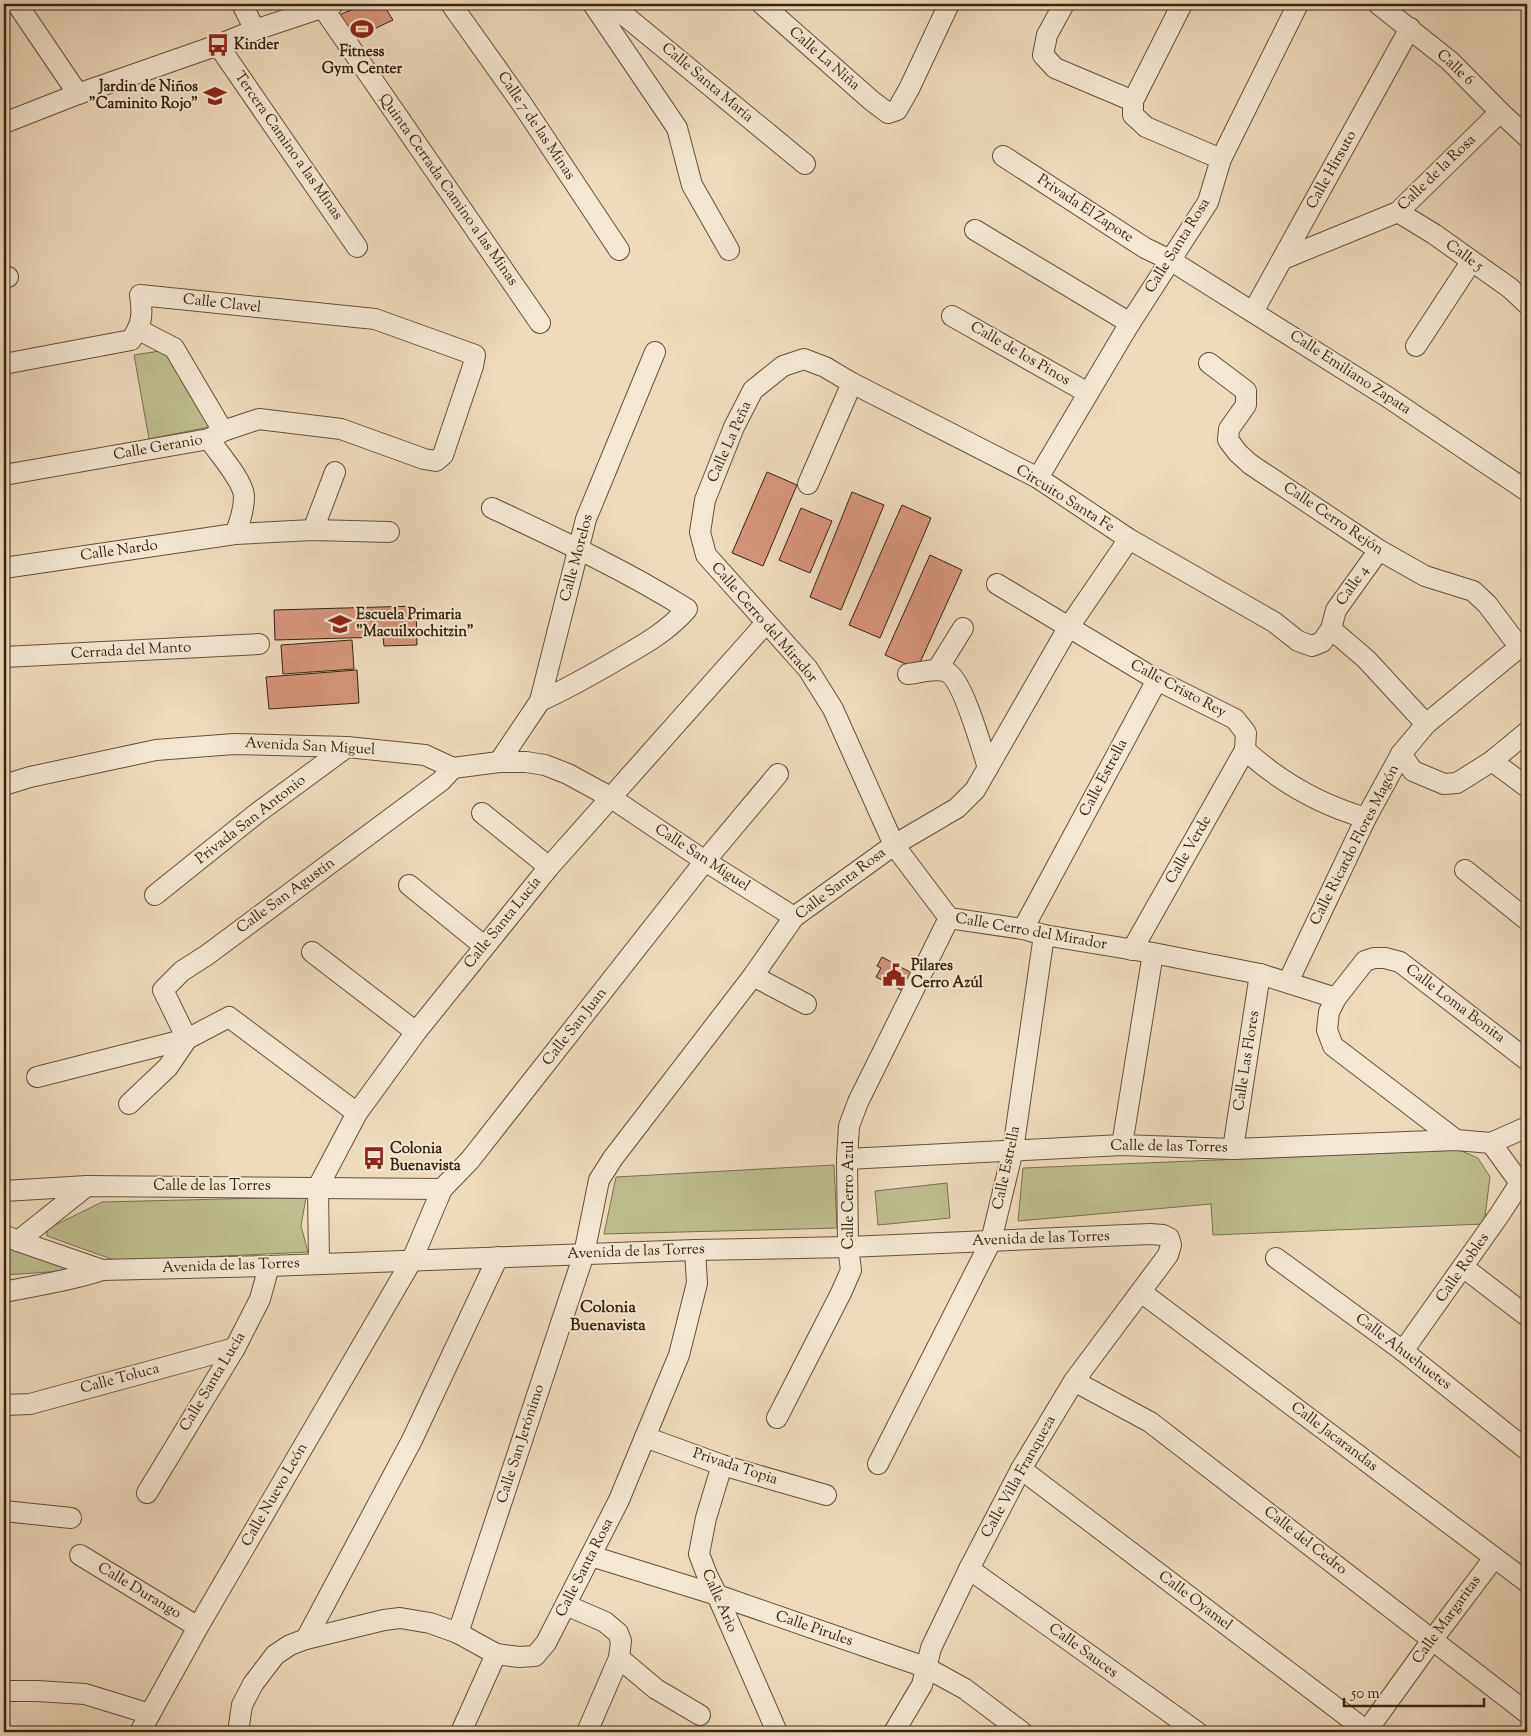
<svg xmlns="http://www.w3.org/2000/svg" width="1531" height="1736" font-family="'Sorts Mill Goudy',serif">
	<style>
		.green { fill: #bebe8e; stroke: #7a724f }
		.building { fill: #d6957b; stroke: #372510 }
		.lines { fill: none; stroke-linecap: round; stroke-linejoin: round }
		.minor-casing { stroke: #65523c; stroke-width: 22 }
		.minor { stroke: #f4e8d5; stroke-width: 20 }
		.labels { text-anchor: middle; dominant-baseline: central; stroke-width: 4; stroke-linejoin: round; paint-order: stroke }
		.poi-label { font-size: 15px; font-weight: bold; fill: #372510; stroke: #f4e8d5; text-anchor: start }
		.street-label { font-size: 15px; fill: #372510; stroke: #f4e8d5 }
		.neighbourhood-label { font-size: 16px; font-weight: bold; fill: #372510; stroke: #f4e8d5 }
	</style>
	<rect width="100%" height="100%" fill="#eedbbe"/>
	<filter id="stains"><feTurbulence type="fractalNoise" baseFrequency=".004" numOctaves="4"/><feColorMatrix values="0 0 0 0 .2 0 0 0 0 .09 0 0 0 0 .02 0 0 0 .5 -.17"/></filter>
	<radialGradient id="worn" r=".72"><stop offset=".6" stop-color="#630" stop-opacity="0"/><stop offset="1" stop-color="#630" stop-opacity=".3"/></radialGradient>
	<g class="green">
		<path d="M172 349 214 426 149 439 134 355Z"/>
		<path d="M1459 1150 1478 1158 1490 1177 1484 1224 1213 1235 1211 1204 1018 1221 1023 1168Z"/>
		<path d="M834 1165 837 1228 604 1234 616 1177Z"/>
		<path d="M947 1183 950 1218 878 1225 875 1191Z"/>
		<path d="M306 1197 301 1226 308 1252 117 1261 47 1236V1229L102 1202Z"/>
		<path d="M4 1243 61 1262 63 1271 4 1275Z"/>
	</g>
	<g class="building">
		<path d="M366 4H383L393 20 355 38 339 15Z"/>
		<path d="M767 472 797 485 763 566 732 553Z"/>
		<path d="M852 492 884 505 841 610 810 597Z"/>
		<path d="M902 505 931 518 880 638 849 625Z"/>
		<path d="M801 508 832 521 810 573 779 560Z"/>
		<path d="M930 555 962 570 917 669 885 655Z"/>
		<path d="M416 606 417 645 384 646 383 637 275 640 274 610Z"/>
		<path d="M352 640 354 669 283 674 281 645Z"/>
		<path d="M357 670 359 703 269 709 266 677Z"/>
		<path d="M882 957 912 973 903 991 876 977 881 968 877 966Z"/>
	</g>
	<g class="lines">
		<defs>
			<g id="minor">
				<path d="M17 4 78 94"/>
				<path d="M242 4 255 30"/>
				<path d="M451 4 522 104 619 250"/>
				<path d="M593 4 677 128 692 185 729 250"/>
				<path d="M608 4 629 19 805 164"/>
				<path d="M762 4 872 101 888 113 897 110 909 89 949 4"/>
				<path d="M1064 4 1047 35 1043 55 1055 68 1133 101V115L1146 127 1221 159"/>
				<path d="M1378 4 1450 61 1500 112 1527 137"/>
				<path d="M323 8 540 323"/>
				<path d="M218 45 357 247"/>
				<path d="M1133 101 1182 4"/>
				<path d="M4 123 78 94 218 45 255 30 333 4"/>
				<path d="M1003 156 1145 248 1170 260 1386 396 1527 491"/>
				<path d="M1398 212 1434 234 1510 288 1527 304"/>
				<path d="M975 230 1130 323"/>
				<path d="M1283 259 1398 212 1500 112"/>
				<path d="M4 277H8"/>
				<path d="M1253 312 1410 28"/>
				<path d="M952 316 1088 393"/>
				<path d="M139 330 174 348 223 431"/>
				<path d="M1416 346 1471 262"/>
				<path d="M1209 363 1246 391V405L1229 429 1228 440 1238 453 1250 464 1379 550 1425 576 1473 591 1487 604 1520 648"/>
				<path d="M4 364 131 340C142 325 143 314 140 295L375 319 475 355 473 366 443 455 436 461 424 459 341 429 259 419 223 431 209 439 4 475"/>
				<path d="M209 439C218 453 243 480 244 496 244 509 240 522 235 534"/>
				<path d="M1038 478 1130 323 1208 202 1221 159 1298 4"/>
				<path d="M808 484 852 383"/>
				<path d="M492 508C558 539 625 570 687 609 669 630 645 644 622 657 595 673 569 688 540 701"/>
				<path d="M313 530 335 472"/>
				<path d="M4 568 235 534 313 530 389 532"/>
				<path d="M997 584 1157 680 1235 719 1246 733 1245 750C1280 782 1321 805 1366 818"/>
				<path d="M1331 629 1366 659 1426 724"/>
				<path d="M4 657 259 644"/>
				<path d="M937 670 963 628"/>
				<path d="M908 674C919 673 936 667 947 672 963 680 982 749 988 768"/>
				<path d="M1401 754 1413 771 1444 784 1457 783 1492 761 1527 732"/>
				<path d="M1492 761 1527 787"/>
				<path d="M499 762 540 701 586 519 655 352"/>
				<path d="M4 785 30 777 156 750 234 744 347 747 425 755 453 768 499 762H526L545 765 568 774 610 797 705 861 794 917"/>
				<path d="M482 813 549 867"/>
				<path d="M1465 870 1527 920"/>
				<path d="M409 885 484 946"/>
				<path d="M155 895 256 814 347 747"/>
				<path d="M1023 929 1157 680"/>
				<path d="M1132 950 1245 750"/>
				<path d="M312 952 416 1032"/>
				<path d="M753 976 806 1004"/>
				<path d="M1288 982 1366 818 1401 754 1426 724 1527 641"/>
				<path d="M1336 998 1260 974 1153 953 1044 935 1023 929 949 918 894 845 833 709 808 669 706 555 700 532 705 500 734 427 753 390 783 366 804 359 825 367 852 383 1038 478 1129 539 1274 622 1298 641 1312 646 1322 642 1331 629 1336 610 1379 550"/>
				<path d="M187 1039 163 990 182 971 207 955 441 781 453 768"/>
				<path d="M37 1077 187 1039"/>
				<path d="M129 1104 168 1067 187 1039 229 1017 357 1113"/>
				<path d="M1456 1140 1333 1046 1327 1030 1329 1012 1336 998 1365 961 1374 958H1385L1400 962 1527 1060"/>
				<path d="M1491 1143 1520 1183 1527 1187"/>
				<path d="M1122 1145 1153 953"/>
				<path d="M1233 1149 1260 974"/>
				<path d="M847 1159 1122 1145 1233 1149 1456 1140 1491 1143 1527 1127"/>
				<path d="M4 1191 87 1186"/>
				<path d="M4 1235 18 1241 87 1186 442 1189"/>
				<path d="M18 1241 102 1270 269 1266 695 1250 848 1247 1150 1234 1163 1235 1169 1238 1171 1245 1168 1255 1074 1381 1021 1469 969 1569 931 1648 922 1685 894 1732"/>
				<path d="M1276 1258 1403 1351 1527 1450"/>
				<path d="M319 1264 318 1187 357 1113 416 1032 549 867 766 623"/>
				<path d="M1463 1267 1527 1316"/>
				<path d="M4 1292C37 1285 70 1281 102 1270"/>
				<path d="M1141 1292 1527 1582"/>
				<path d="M1403 1351 1500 1214 1520 1183"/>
				<path d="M1074 1381 1150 1422 1527 1713"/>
				<path d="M4 1405 30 1404 235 1348"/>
				<path d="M777 1418 841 1293 851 1270 848 1247 847 1159 849 1126 858 1102 949 918"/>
				<path d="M645 1437 722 1465 826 1495"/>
				<path d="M878 1464 991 1241 1013 1150 1044 935"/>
				<path d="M722 1465 706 1518 699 1554 707 1575 717 1595 777 1732"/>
				<path d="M1021 1469 1368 1732"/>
				<path d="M147 1493 235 1348 260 1299 269 1266"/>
				<path d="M4 1511 71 1518"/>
				<path d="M80 1555 198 1627"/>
				<path d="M591 1556 717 1595 925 1667 965 1689 1022 1732"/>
				<path d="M969 1569 1197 1732"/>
				<path d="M566 1605 605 1622 618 1633 621 1641 619 1658 587 1732"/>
				<path d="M458 1633 584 1254 599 1180 613 1158 753 976 794 917 894 845 957 808 975 790 1068 628 1129 539"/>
				<path d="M306 1639 412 1440 498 1257"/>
				<path d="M619 1658 656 1689 700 1715"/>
				<path d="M4 1691H37L85 1694 150 1714"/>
				<path d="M140 1732 198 1627 412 1260 442 1189 470 1160 705 861 778 774"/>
				<path d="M238 1732 242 1705 253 1684 275 1655 290 1645 306 1639 384 1620 400 1618 430 1623 458 1633 496 1654 519 1657 535 1656 546 1643 619 1500 679 1355 697 1283 695 1250"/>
				<path d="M461 1732 496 1654"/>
				<path d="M1366 1732 1433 1639 1494 1558"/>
			</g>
		</defs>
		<use href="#minor" class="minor-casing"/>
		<use href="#minor" class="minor"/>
	</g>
	<defs>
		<symbol id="stadium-bare" viewBox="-9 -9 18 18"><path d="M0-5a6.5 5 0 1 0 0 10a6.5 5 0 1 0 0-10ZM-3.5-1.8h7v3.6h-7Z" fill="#8f2418" stroke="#f4e8d5" stroke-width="2.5" paint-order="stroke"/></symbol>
		<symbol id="bus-bare" viewBox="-9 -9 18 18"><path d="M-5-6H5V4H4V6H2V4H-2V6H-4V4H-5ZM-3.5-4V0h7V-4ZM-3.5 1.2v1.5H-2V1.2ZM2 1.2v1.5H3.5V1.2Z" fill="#8f2418" stroke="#f4e8d5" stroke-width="2.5" paint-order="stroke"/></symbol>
		<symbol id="school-bare" viewBox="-9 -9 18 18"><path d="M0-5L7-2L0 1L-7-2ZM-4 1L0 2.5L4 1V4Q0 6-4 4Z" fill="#8f2418" stroke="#f4e8d5" stroke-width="2.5" paint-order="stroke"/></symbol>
		<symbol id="civic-bare" viewBox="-9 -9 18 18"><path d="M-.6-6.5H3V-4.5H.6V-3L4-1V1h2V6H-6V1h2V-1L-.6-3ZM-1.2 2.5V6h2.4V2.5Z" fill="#8f2418" stroke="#f4e8d5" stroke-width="2.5" paint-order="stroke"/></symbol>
	</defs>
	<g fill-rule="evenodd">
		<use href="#stadium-bare" x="346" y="13" width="32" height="32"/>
		<use href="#bus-bare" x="202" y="29" width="32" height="32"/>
		<use href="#school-bare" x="199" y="80" width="32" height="32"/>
		<use href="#school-bare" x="324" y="608" width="32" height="32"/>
		<use href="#civic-bare" x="878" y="959" width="32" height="32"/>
		<use href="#bus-bare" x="358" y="1142" width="32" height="32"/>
	</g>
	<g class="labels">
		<g class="poi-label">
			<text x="234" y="45">Kinder</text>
			<text x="362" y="52" text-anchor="middle">Fitness<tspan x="362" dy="17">Gym Center</tspan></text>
			<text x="198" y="87" text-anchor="end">Jardin de Niños<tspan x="198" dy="17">"Caminito Rojo"</tspan></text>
			<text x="356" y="615">Escuela Primaria<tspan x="356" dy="17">"Macuilxochitzin"</tspan></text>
			<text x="911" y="966">Pilares<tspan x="911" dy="17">Cerro Azúl</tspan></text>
			<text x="390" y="1149">Colonia<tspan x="390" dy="17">Buenavista</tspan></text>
		</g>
		<g class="street-label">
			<text transform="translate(824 59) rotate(41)">Calle La Niña</text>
			<text transform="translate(1455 68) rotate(43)">Calle 6</text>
			<text transform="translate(707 83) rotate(40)">Calle Santa María</text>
			<text transform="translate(536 126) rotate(56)">Calle 7 de las Minas</text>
			<text transform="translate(288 146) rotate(55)">Tercera Camino a las Minas</text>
			<text transform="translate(1332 170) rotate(-61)">Calle Hirsuto</text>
			<text transform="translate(1437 173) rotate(-44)">Calle de la Rosa</text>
			<text transform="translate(448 190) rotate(55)">Quinta Cerrada Camino a las Minas</text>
			<text transform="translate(1085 209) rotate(33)">Privada El Zapote</text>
			<text transform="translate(1178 246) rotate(-58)">Calle Santa Rosa</text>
			<text transform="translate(1464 256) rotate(36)">Calle 5</text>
			<text transform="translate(222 304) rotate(6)">Calle Clavel</text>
			<text transform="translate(1020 354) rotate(30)">Calle de los Pinos</text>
			<text transform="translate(1350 373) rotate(33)">Calle Emiliano Zapata</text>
			<text transform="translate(730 442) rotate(-66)">Calle La Peña</text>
			<text transform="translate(158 448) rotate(-10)">Calle Geranio</text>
			<text transform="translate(1065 499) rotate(32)">Circuito Santa Fe</text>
			<text transform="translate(1333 519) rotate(34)">Calle Cerro Rejón</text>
			<text transform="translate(119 551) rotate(-8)">Calle Nardo</text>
			<text transform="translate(577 558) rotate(-75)">Calle Morelos</text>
			<text transform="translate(1353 586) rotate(-55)">Calle 4</text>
			<text transform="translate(764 623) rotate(49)">Calle Cerro del Mirador</text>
			<text transform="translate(131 651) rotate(-3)">Cerrada del Manto</text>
			<text transform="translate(1178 689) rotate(28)">Calle Cristo Rey</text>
			<text transform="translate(310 747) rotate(3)">Avenida San Miguel</text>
			<text transform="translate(1104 778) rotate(-62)">Calle Estrella</text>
			<text transform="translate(251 820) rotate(-38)">Privada San Antonio</text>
			<text transform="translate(1355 845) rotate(-63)">Calle Ricardo Flores Magón</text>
			<text transform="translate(1189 850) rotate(-60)">Calle Verde</text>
			<text transform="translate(702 858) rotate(33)">Calle San Miguel</text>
			<text transform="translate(841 884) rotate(-37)">Calle Santa Rosa</text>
			<text transform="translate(286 896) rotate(-36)">Calle San Agustín</text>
			<text transform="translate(503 923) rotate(-51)">Calle Santa Lucía</text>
			<text transform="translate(1031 932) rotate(10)">Calle Cerro del Mirador</text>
			<text transform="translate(1455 1004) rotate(37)">Calle Loma Bonita</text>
			<text transform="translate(575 1027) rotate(-52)">Calle San Juan</text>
			<text transform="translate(1247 1061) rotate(-81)">Calle Las Flores</text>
			<text transform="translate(1169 1147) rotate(1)">Calle de las Torres</text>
			<text transform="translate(1007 1168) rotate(-78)">Calle Estrella</text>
			<text x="212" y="1186">Calle de las Torres</text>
			<text transform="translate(849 1195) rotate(-90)">Calle Cerro Azul</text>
			<text transform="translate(1041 1239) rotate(-2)">Avenida de las Torres</text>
			<text transform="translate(636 1252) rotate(-2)">Avenida de las Torres</text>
			<text transform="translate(231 1266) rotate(-2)">Avenida de las Torres</text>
			<text transform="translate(1463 1268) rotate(-55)">Calle Robles</text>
			<text transform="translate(1403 1352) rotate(37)">Calle Ahuehuetes</text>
			<text transform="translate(120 1379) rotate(-15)">Calle Toluca</text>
			<text transform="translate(213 1382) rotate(-59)">Calle Santa Lucía</text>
			<text transform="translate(1334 1437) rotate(37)">Calle Jacarandas</text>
			<text transform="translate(521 1444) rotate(-72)">Calle San Jerónimo</text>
			<text transform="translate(735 1467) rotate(18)">Privada Topia</text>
			<text transform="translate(1019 1477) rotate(-61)">Calle Villa Franqueza</text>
			<text transform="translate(275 1495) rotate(-60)">Calle Nuevo León</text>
			<text transform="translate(1305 1541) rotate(38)">Calle del Cedro</text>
			<text transform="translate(585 1568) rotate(-63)">Calle Santa Rosa</text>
			<text transform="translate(139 1591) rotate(31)">Calle Durango</text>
			<text transform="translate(719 1601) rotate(66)">Calle Ario</text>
			<text transform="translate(1195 1601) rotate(37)">Calle Oyamel</text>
			<text transform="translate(1447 1620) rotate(-54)">Calle Margaritas</text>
			<text transform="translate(814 1629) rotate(19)">Calle Pirules</text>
			<text transform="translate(1083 1651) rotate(36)">Calle Sauces</text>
		</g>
		<g class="neighbourhood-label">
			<text x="608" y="1308">Colonia<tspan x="608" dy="18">Buenavista</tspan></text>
		</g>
	</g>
	<rect width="1531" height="1736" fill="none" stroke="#eedbbe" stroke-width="20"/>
	<rect x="5" y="5" width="1521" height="1726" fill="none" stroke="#372510" stroke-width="2.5"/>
	<rect x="10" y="10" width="1511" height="1716" fill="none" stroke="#372510"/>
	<path d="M1344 1698v8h140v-8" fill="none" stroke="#372510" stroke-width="2.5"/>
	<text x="1351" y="1698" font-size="15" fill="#372510" stroke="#f4e8d5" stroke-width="4" paint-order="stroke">50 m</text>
	<rect width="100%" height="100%" filter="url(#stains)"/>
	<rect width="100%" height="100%" fill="url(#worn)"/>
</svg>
